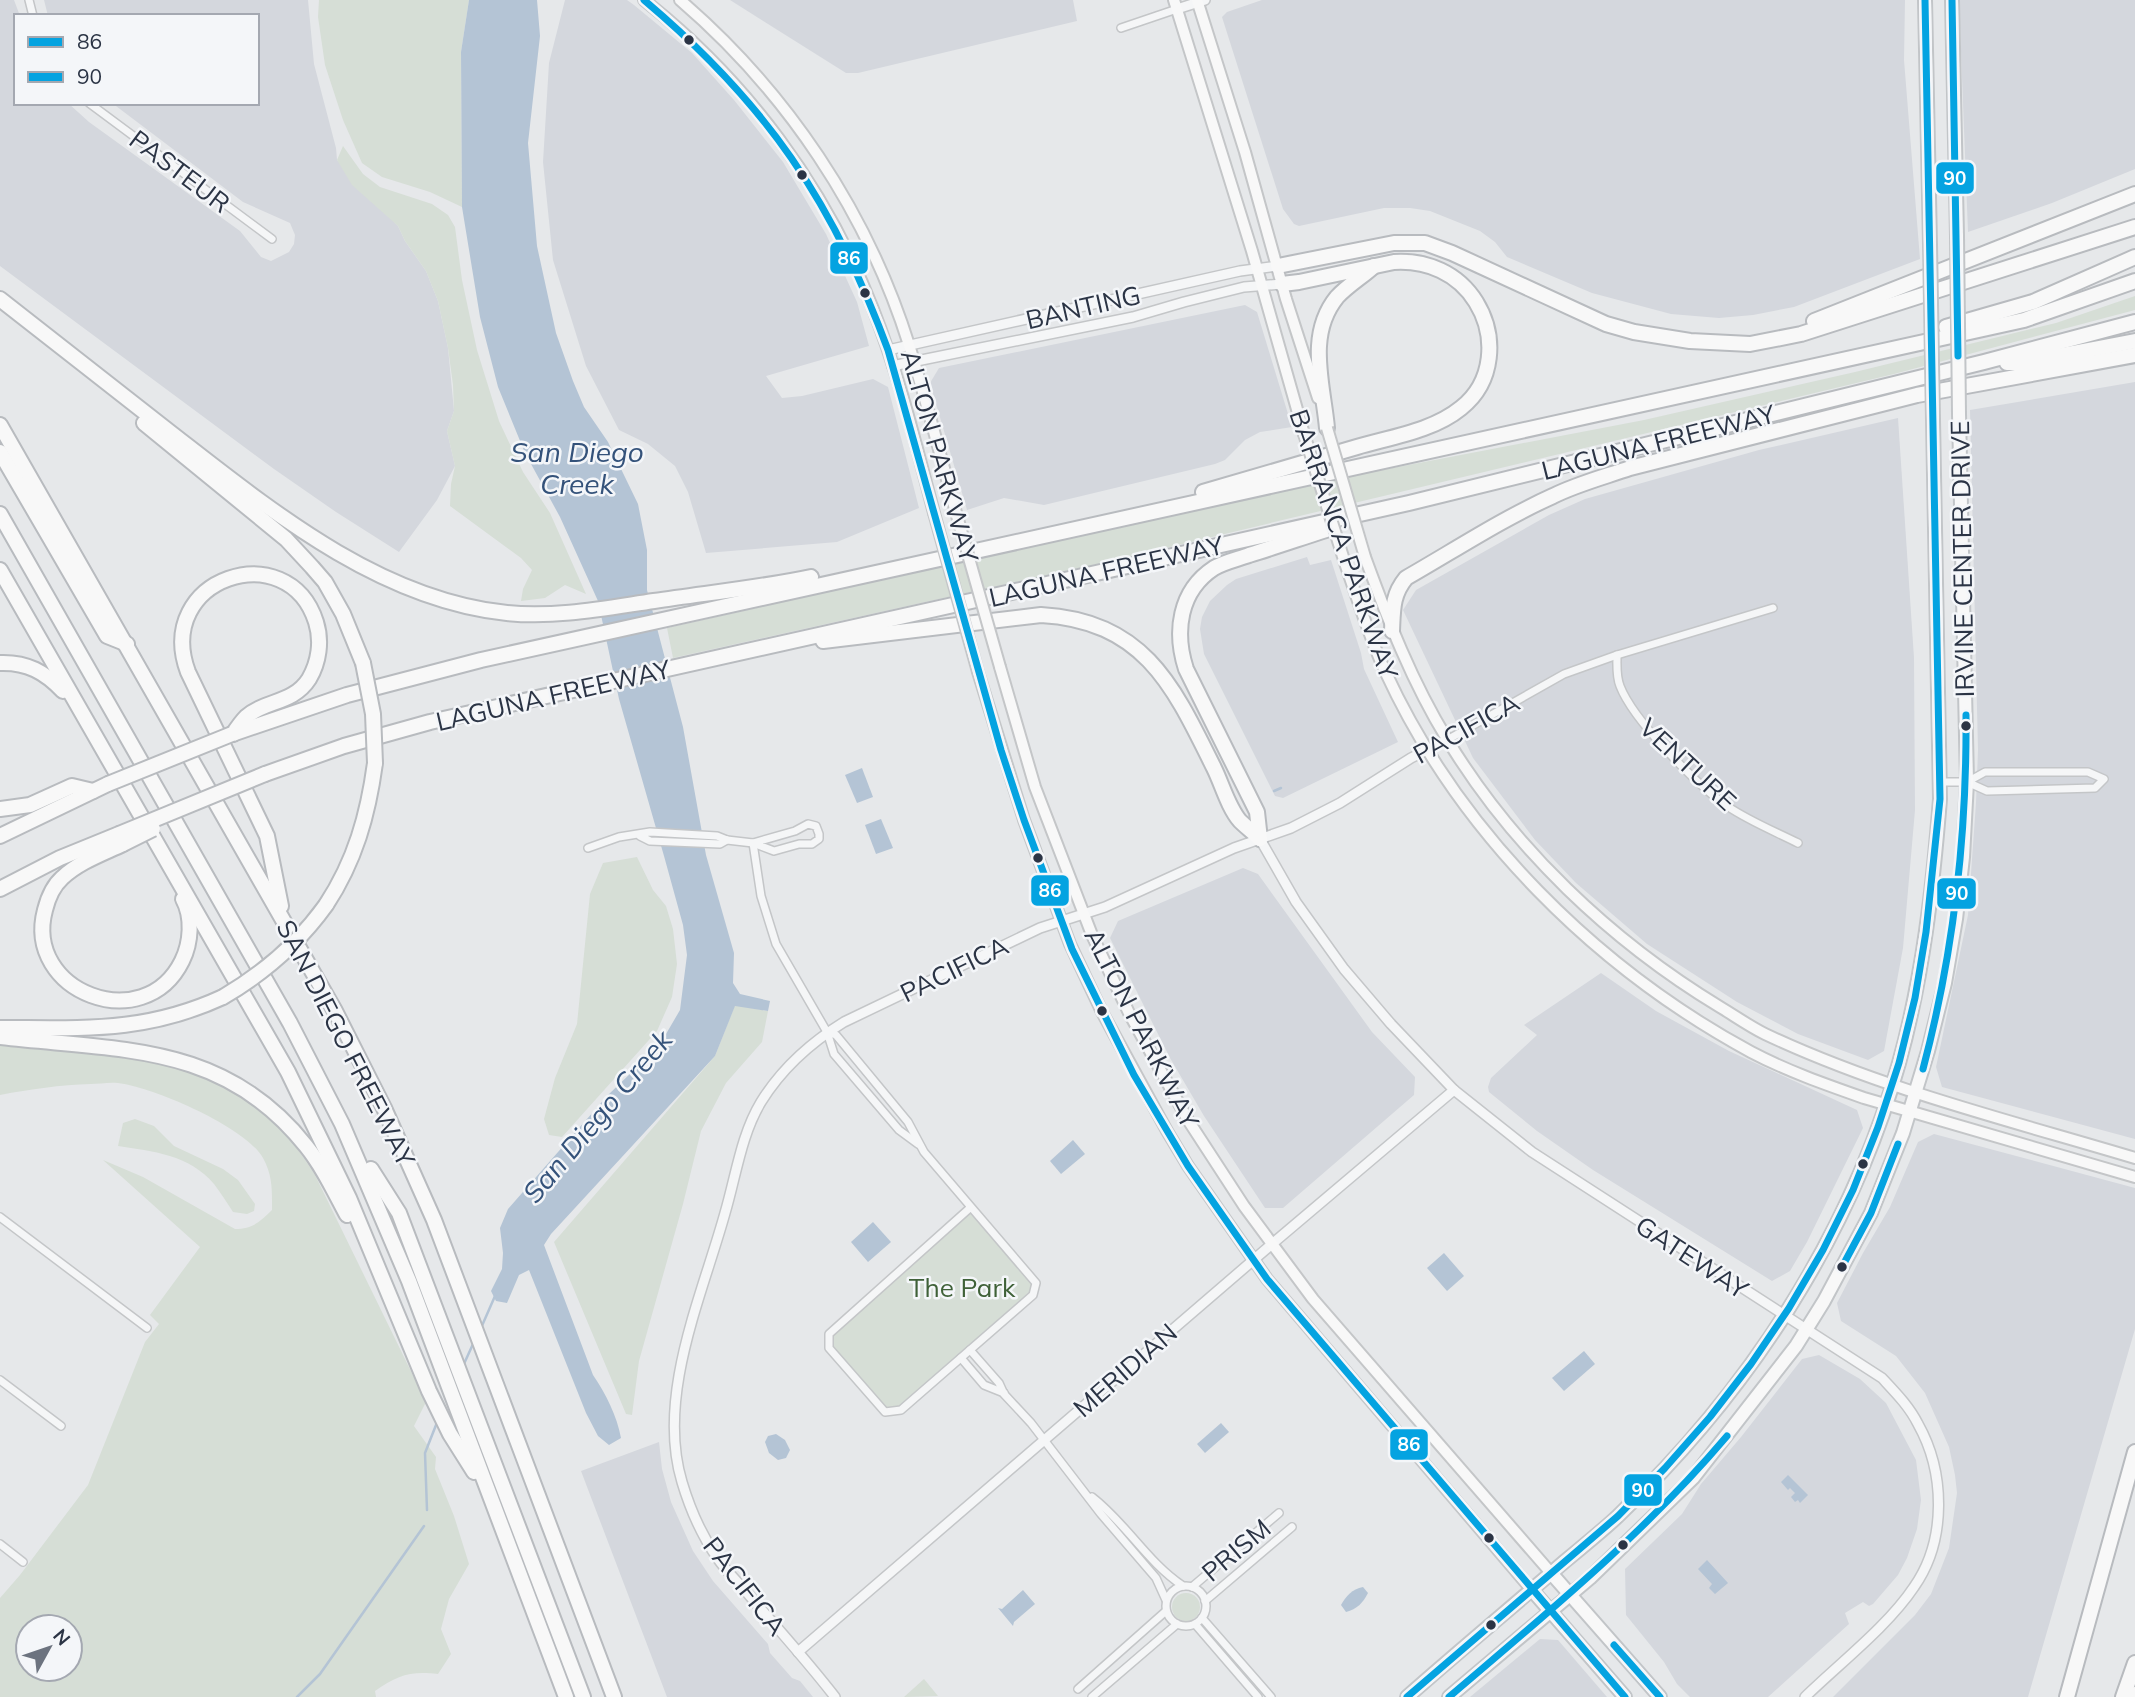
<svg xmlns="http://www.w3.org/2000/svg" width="2135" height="1697" font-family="Mulish,sans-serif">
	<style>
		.built { fill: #d4d7dd }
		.green { fill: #d6ded6; fill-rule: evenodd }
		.water { fill: #b4c4d5 }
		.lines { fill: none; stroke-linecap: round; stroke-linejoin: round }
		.stream { stroke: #b4c4d5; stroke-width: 2.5 }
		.minor-casing { stroke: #c4c6c8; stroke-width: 10 }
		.tertiary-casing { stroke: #c4c6c8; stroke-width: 12 }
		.secondary-casing { stroke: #c4c6c8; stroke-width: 14 }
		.primary-casing { stroke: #c2c5c8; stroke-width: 16 }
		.motorway-casing { stroke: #b8bbbf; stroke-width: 18 }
		.minor { stroke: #f5f6f7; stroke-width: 7 }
		.tertiary { stroke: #f5f6f7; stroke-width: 9 }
		.secondary { stroke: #f8f8f8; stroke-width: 10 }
		.primary { stroke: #f8f8f8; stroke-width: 12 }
		.motorway { stroke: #f8f8f8; stroke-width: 14 }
		.secondary-bridge-casing { stroke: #c4c6c8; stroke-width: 14; stroke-linecap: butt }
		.primary-bridge-casing { stroke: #c2c5c8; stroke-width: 16; stroke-linecap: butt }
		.motorway-bridge-casing { stroke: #b8bbbf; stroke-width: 18; stroke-linecap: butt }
		.secondary-bridge { stroke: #f8f8f8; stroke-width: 10 }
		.primary-bridge { stroke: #f8f8f8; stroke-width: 12 }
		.motorway-bridge { stroke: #f8f8f8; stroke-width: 14 }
		.bus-1-casing { stroke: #f4f6f9; stroke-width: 12 }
		.bus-2-casing { stroke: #f4f6f9; stroke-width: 12 }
		.bus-1 { stroke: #04a3e1; stroke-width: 7 }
		.bus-2 { stroke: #04a3e1; stroke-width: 7 }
		.bus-dot { fill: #2b3445; stroke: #f4f6f9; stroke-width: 2.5 }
		.labels { text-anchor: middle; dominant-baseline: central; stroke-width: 5; stroke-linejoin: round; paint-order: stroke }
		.street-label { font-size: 26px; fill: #2b3445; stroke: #f4f6f9 }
		.park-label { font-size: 26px; fill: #3f6138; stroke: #f4f6f9 }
		.water-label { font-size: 28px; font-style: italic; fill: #34527a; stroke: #f4f6f9 }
		.line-badge { stroke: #f4f6f9; stroke-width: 2.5 }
		.badge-label { font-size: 19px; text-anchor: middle; font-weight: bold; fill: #fff }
	</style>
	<rect width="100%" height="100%" fill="#e6e8ea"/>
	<g class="built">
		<path d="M0 0H14L20 16H16V103H68L89 122 240 231 261 257 271 261 289 252 294 244 295 235 290 223 243 202 112 103H257V16H48L44 0H308L314 64 336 148 337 160 398 226 405 241 426 271 438 301 448 348 454 411 447 431 455 466 437 500 399 552 336 512 274 469 0 266Z"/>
		<path d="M565 0H627L634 5 692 53 734 100 783 162 826 234 857 302 869 346 766 376 782 398 802 396 873 379 888 387 919 508 837 542 706 553 688 492 675 466 648 444 619 430 586 366 553 260 543 162 549 63Z"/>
		<path d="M730 0H1073L1077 21 858 73H846Z"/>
		<path d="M1262 0H1905L1904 60 1920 259 1794 307 1753 315 1719 318 1671 314 1592 293 1507 257 1495 242 1480 231 1430 211 1410 208H1384L1299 226 1294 224 1283 209 1222 17 1227 12Z"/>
		<path d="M1959 0H2135V169L2052 203 1968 232Z"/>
		<path d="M1245 305 1257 312 1292 427 1260 432 1245 440 1225 460 1215 464 1044 505 1004 498 967 510 930 383 939 368Z"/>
		<path d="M2135 382V1139L1942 1087 1936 1067 1968 915 1976 803 1978 750 1970 410Z"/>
		<path d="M1898 418 1914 658 1915 810 1903 948 1884 1051 1868 1060 1798 1034 1737 1002 1647 944 1576 883 1535 840 1473 758 1403 610 1416 590 1549 515 1585 499 1759 450Z"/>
		<path d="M1307 557 1310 565 1331 560 1361 653 1364 669 1398 742 1283 798 1275 796 1204 654 1200 629 1202 617 1210 601 1227 585 1236 579Z"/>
		<path d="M1243 868 1258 874 1372 1032 1415 1077 1414 1095 1283 1208H1265L1204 1116 1170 1058 1110 938 1118 921Z"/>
		<path d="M1601 973 1656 1011 1729 1051 1857 1110 1863 1128 1807 1242 1790 1271 1772 1281 1593 1170 1537 1131 1489 1092 1488 1087 1491 1078 1537 1035 1524 1025Z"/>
		<path d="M1934 1134 2135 1188V1329L2028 1697H1833L1915 1615 1931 1594 1949 1548 1957 1493 1955 1475 1949 1447 1925 1393 1896 1356 1841 1321 1837 1303 1863 1253 1890 1207 1918 1142Z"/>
		<path d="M1819 1355 1860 1379 1886 1403 1916 1460 1921 1500 1917 1529 1907 1558 1898 1575 1873 1604 1869 1606 1863 1602 1845 1613 1849 1624 1768 1697H1690L1677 1684 1664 1662 1626 1615 1625 1569 1682 1514 1701 1484 1741 1437 1802 1359Z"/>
		<path d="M659 1442 662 1469 671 1502 693 1551 713 1581 768 1644 770 1653 792 1678 800 1681 813 1697H667L581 1471Z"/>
		<path d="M1540 1639 1558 1640 1607 1697H1470Z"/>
	</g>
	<g class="green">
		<path d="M319 0H469L461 52 462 207 430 192 382 177 362 163 343 120 325 65 318 17Z"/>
		<path d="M343 146 363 174 380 187 432 204 448 215 455 227 462 280 477 350 499 421 523 472 550 513 586 594 565 585 545 598 521 601 523 589 532 570 521 558 450 506 451 484 455 466 447 431 454 411 453 385 448 348 438 301 426 271 405 241 398 226 352 185 337 160Z"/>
		<path d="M2135 296V310L1894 374 1124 558 673 658 667 628 1288 488 1644 420 1855 372 2056 323Z"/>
		<path d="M637 857 653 890 666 906 673 929 677 964 672 997 657 1031 562 1137 549 1135 544 1119 555 1078 577 1024 590 894 603 863Z"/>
		<path d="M735 1005 768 1011 762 1042 726 1083 701 1131 683 1204 639 1361 632 1415 626 1414 554 1242 715 1056Z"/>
		<path d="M0 1043C75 1051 175 1052 239 1093 272 1113 295 1143 315 1175L426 1402 414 1426 436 1457 435 1469 454 1516 469 1564 449 1599 441 1629 451 1654 438 1674C410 1671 398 1675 375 1691L376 1697H0V1598L20 1575 88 1485 145 1342 159 1324 150 1315 200 1247 103 1160 143 1177 235 1229C252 1229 260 1222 272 1210 272 1191 273 1176 263 1158 246 1127 153 1087 118 1083 109 1082 99 1084 91 1084 60 1085 31 1089 0 1095ZM28 1627H70V1669H28Z"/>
		<path d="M135 1119 154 1126 174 1146 223 1169 238 1180 255 1204 254 1211 247 1214 233 1212C227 1203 221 1193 214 1184 190 1155 152 1151 118 1146L123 1123Z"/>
		<path d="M971 1207 1036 1283 1033 1295 901 1410 885 1412 829 1348V1334Z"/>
		<circle cx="1186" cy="1607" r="14"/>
		<path d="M924 1679 938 1696 904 1697Z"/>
	</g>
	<g class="water">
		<path d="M469 0H537L540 36 528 143 537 246 556 333 573 381 584 407 608 442 638 504 647 550V590L683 727 706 855 734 953 733 983 740 994 770 1001 768 1011 735 1006 715 1056 551 1234 544 1245 593 1375C606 1394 617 1416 621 1438L609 1445 598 1436 586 1413 529 1270 519 1275 507 1303 496 1301 491 1291 502 1269 503 1253 500 1228 508 1209 608 1095 659 1046 680 1010 687 955 683 925 664 856 619 699 598 601 560 517 525 453 498 387 480 317 462 207 461 52Z"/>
		<path d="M862 768 873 797 857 803 845 775Z"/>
		<path d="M881 819 893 848 876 854 865 825Z"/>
		<path d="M1073 1140 1085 1154 1061 1174 1050 1161Z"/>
		<path d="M873 1222 891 1242 868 1262 851 1242Z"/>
		<path d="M1444 1253 1464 1276 1447 1291 1427 1268Z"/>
		<path d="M1584 1351 1595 1364 1564 1391 1552 1378Z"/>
		<path d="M1221 1423 1229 1432 1205 1453 1197 1444Z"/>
		<path d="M776 1434 785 1440 790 1450 786 1458 778 1460 769 1453 765 1442 768 1436Z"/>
		<path d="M1788 1475 1808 1495 1800 1503 1798 1500 1795 1502 1791 1497 1795 1493 1790 1488 1788 1490 1781 1482Z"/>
		<path d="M1707 1560 1728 1583 1715 1594 1709 1588 1712 1584 1698 1569Z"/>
		<path d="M1363 1587 1368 1593C1363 1603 1357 1609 1346 1612L1341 1605C1346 1596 1352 1589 1363 1587Z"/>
		<path d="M1023 1590 1035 1604 1014 1622 1013 1626 998 1608 1002 1609Z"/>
	</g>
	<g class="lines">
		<g class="stream">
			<path d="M1274 791 1281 788"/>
			<path d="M481 1328 495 1296"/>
			<path d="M463 1366 473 1344"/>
			<path d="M427 1510 425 1453 438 1420"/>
			<path d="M297 1697 320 1674 424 1526"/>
		</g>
		<defs>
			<g id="minor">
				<path d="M29 0 33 16"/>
				<path d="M1121 28 1177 9"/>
				<path d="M89 103 272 239"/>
				<path d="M1617 655C1617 665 1616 676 1620 686 1633 720 1697 785 1727 806 1749 821 1774 831 1798 843"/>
				<path d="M1447 740 1564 674 1617 655 1773 608"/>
				<path d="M1941 782H1967L1987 791 2095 788 2104 779 2088 772H1985L1967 782"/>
				<path d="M640 836 650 841 720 844 727 840"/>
				<path d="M753 843 761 896 776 944 827 1032 834 1054 899 1130 918 1144"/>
				<path d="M588 848 619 837 650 832 717 836 727 840 753 843 774 851 799 844H812L819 839V834L816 826 808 824 795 831 753 843"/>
				<path d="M827 1032 836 1035 908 1122 924 1152 971 1207 1036 1283 1033 1295 901 1410 885 1412 829 1348V1334L971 1207"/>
				<path d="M0 1217 147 1328"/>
				<path d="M970 1350 999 1383 1004 1394 1031 1423 1101 1514 1156 1578 1166 1600"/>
				<path d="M961 1358 984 1385 1004 1393"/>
				<path d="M0 1380 61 1426"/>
				<path d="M1092 1497C1126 1523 1147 1562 1183 1586"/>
				<path d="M0 1544 23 1562"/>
				<circle cx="1186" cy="1606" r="20"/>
				<path d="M1192 1587 1279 1513"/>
				<path d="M1205 1601 1292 1527"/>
				<path d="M1202 1618 1271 1697"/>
				<path d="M1195 1624 1258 1697"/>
				<path d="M1078 1689 1166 1611"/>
				<path d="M1092 1697 1177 1624"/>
			</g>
			<g id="tertiary">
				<path d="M1177 9 1205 0"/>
				<path d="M888 350 1240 271 1278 266"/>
				<path d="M892 366 1133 317 1184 302 1244 287 1282 284"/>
				<path d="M1260 839 1296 902 1344 969 1391 1024 1454 1090 1532 1152 1882 1378C1895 1392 1909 1406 1918 1424 1945 1472 1947 1540 1914 1587 1888 1626 1840 1663 1805 1697"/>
				<path d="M798 1652 1272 1244 1454 1090"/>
				<path d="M835 1697C808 1662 778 1629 749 1595 739 1583 727 1572 718 1559 702 1536 690 1509 682 1482 656 1396 702 1296 725 1213 736 1176 741 1135 761 1102 782 1068 810 1043 844 1022L1040 928 1105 907 1234 848 1291 828 1340 803 1411 758 1447 740"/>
			</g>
			<g id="secondary">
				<path d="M644 0C747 81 825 187 873 309 899 375 916 445 934 513"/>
				<path d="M680 0C786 91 867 211 909 345 926 399 940 454 955 509"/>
				<path d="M1174 0 1252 251 1304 434"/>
				<path d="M1197 0 1245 152 1286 299 1318 398"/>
				<path d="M1365 557C1388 620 1412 682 1447 739 1513 848 1611 941 1720 1007 1735 1016 1749 1026 1765 1034 1881 1089 2012 1121 2135 1158"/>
				<path d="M1345 563C1358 600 1369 637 1386 673 1460 833 1596 968 1751 1052 1787 1071 1827 1085 1864 1098L2135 1177"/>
				<path d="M1000 667 1035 787 1092 935 1129 1013 1188 1120 1244 1206 1313 1299 1551 1573"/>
				<path d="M978 672 1024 820 1070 944 1102 1012 1167 1131 1188 1166 1267 1279 1532 1590"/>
			</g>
			<g id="primary">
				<path d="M1925 0 1930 245"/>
				<path d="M1952 0 1957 236"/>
				<path d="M1551 1573 1660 1697"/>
				<path d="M1532 1590 1625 1697"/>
				<path d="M1407 1697C1459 1651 1512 1607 1564 1562 1582 1547 1601 1532 1618 1516 1748 1392 1850 1237 1899 1063 1923 977 1933 887 1940 799L1933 420"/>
				<path d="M1449 1697 1590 1578 1693 1478 1796 1346 1824 1301 1871 1213 1903 1133 1928 1051 1945 983 1956 919 1963 857 1967 782 1959 414"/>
			</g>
			<g id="motorway">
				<path d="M1278 266 1394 243H1425L1452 253 1606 324 1634 332 1690 341 1750 344 1801 334 2135 227"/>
				<path d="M0 299C57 344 114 388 171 433 269 509 379 600 507 613 556 618 606 608 654 601 707 593 759 588 811 577"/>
				<path d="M1814 321 2135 194"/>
				<path d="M1946 327 2033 302 2135 257"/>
				<path d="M2007 363H2021L2135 341"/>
				<path d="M144 423 286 539 312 567 325 582 343 614 363 663"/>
				<path d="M0 425 335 1011 384 1108 434 1220 614 1697"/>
				<path d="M1327 428C1323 384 1306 335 1337 297 1348 285 1362 277 1374 266"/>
				<path d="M0 452 107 636 127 644"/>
				<path d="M1203 492C1254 477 1305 462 1357 447 1391 437 1433 431 1461 408 1494 382 1497 336 1476 302 1458 273 1427 260 1394 262L1299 282 1282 284"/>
				<path d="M0 514 290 1023 342 1124 409 1281 566 1697"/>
				<path d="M0 570 288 1072 349 1198 429 1391 450 1434 474 1472"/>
				<path d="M1392 631C1393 610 1392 595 1406 578 1455 550 1502 519 1553 496 1577 484 1604 477 1630 468L1917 395 2135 355"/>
				<path d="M823 641 1041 615C1144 621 1173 685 1214 768 1222 784 1228 807 1240 821 1246 827 1254 833 1260 839"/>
				<path d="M0 663C27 662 45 672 63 691"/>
				<path d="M232 734 347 695 481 660 2024 320 2135 281"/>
				<path d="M233 734C237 728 241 722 246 717 265 700 293 704 309 679 319 662 322 641 316 622 288 534 153 578 188 672L267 836 281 906"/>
				<path d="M265 774 344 746 430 722 1409 503 1984 362 2135 322"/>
				<path d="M0 809 30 805 72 786 93 791"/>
				<path d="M0 836 108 784"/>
				<path d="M1260 839 1257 812 1186 669C1174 632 1179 591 1214 568 1224 562 1238 559 1249 555 1275 547 1301 538 1326 530"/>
				<path d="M123 844C102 854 79 862 62 878 53 886 48 898 45 910 23 992 144 1038 182 961 191 943 193 917 183 899"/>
				<path d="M0 889 60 858 119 834"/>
				<path d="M326 905C355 861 368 815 375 763"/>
				<path d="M0 1028C83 1028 145 1033 223 997"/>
				<path d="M0 1037C119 1051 224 1042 306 1146 323 1167 334 1191 347 1215"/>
				<path d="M371 1169 399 1213 583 1697"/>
				<path d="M2067 1697 2135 1452"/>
				<path d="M2123 1697 2135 1663"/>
				<path d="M2134 1697 2135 1694"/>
			</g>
		</defs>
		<use href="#minor" class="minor-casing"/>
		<use href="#tertiary" class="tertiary-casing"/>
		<use href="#secondary" class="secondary-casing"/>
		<use href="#primary" class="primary-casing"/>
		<use href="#motorway" class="motorway-casing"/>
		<use href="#minor" class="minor"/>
		<use href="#tertiary" class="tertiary"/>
		<use href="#secondary" class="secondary"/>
		<use href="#primary" class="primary"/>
		<use href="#motorway" class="motorway"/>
		<defs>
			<g id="secondary-bridge">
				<path d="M1327 428 1365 557"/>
				<path d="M1304 434 1345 563"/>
				<path d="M955 509 1000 667"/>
				<path d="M934 513 978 672"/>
			</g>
			<g id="primary-bridge">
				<path d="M1957 236 1959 414"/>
				<path d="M1930 245 1933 420"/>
			</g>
			<g id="motorway-bridge">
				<path d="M363 663 373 714 375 763"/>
				<path d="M108 784 232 734"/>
				<path d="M119 834 265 774"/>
				<path d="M123 844 153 829"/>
				<path d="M223 997C264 973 298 944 326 905"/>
			</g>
		</defs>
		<use href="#secondary-bridge" class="secondary-bridge-casing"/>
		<use href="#primary-bridge" class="primary-bridge-casing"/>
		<use href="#motorway-bridge" class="motorway-bridge-casing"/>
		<use href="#secondary-bridge" class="secondary-bridge"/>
		<use href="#primary-bridge" class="primary-bridge"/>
		<use href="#motorway-bridge" class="motorway-bridge"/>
		<defs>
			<g id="bus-1">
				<path d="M644 0C766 103 833 201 888 350L1001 750 1024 820 1072 949 1134 1075 1188 1166 1267 1279 1625 1697"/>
				<path d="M1614 1645 1660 1697"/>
			</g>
			<g id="bus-2">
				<path d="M1952 0 1958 356"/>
				<path d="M1923 1069C1954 952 1967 836 1966 715"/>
				<path d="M1842 1267 1871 1213 1898 1144"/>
				<path d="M1407 1697 1618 1516 1665 1468 1710 1417 1751 1364 1789 1308 1823 1250 1853 1190 1878 1127 1899 1063 1915 998 1926 932 1940 799 1925 0"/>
				<path d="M1449 1697C1546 1614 1644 1534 1727 1436"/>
			</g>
		</defs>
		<use href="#bus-1" class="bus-1-casing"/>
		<use href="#bus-2" class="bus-2-casing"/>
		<use href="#bus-1" class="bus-1"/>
		<use href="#bus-2" class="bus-2"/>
	</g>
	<g class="bus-dot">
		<circle cx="689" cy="40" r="6"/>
		<circle cx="802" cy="175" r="6"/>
		<circle cx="865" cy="293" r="6"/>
		<circle cx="1966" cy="726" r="6"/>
		<circle cx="1038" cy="858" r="6"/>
		<circle cx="1102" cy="1011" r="6"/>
		<circle cx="1863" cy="1164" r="6"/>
		<circle cx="1842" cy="1267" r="6"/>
		<circle cx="1489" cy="1538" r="6"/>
		<circle cx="1623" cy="1545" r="6"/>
		<circle cx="1491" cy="1625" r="6"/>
	</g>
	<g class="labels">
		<g class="street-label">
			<text transform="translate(180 171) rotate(37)">PASTEUR</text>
			<text transform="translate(1083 307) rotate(-13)">BANTING</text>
			<text transform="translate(1658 442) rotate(-14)">LAGUNA FREEWAY</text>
			<text transform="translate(940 456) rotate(74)">ALTON PARKWAY</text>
			<text transform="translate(1344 544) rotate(71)">BARRANCA PARKWAY</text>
			<text transform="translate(1962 559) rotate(-91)">IRVINE CENTER DRIVE</text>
			<text transform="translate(1106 571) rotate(-13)">LAGUNA FREEWAY</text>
			<text transform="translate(553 695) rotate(-13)">LAGUNA FREEWAY</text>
			<text transform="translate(1466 728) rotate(-29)">PACIFICA</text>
			<text transform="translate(1688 764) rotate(43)">VENTURE</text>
			<text transform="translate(954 969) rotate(-26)">PACIFICA</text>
			<text transform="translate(1142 1028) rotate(63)">ALTON PARKWAY</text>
			<text transform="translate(346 1043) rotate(63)">SAN DIEGO FREEWAY</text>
			<text transform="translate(1692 1257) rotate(33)">GATEWAY</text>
			<text transform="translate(1125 1370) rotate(-41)">MERIDIAN</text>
			<text transform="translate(1236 1550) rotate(-40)">PRISM</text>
			<text transform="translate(745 1586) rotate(52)">PACIFICA</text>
		</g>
		<g class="park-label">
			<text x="962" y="1287">The Park</text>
		</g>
		<g class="water-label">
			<text x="577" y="451">San Diego<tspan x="577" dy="32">Creek</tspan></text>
			<text transform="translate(597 1116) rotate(-50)">San Diego Creek</text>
		</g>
	</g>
	<g class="line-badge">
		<rect x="1935" y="161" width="40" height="34" rx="7" fill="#04a3e1"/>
		<rect x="829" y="241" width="40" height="34" rx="7" fill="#04a3e1"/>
		<rect x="1030" y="874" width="40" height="33" rx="7" fill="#04a3e1"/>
		<rect x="1936" y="877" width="41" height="33" rx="7" fill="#04a3e1"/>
		<rect x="1389" y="1428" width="40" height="33" rx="7" fill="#04a3e1"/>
		<rect x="1623" y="1473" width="40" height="34" rx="7" fill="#04a3e1"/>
	</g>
	<g class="badge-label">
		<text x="1955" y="185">90</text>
		<text x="849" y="265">86</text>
		<text x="1050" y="897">86</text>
		<text x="1957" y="900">90</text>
		<text x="1409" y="1451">86</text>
		<text x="1643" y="1497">90</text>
	</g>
	<rect x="14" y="14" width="245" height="91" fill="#f4f6f9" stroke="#a4a8b1" stroke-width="2"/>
	<rect x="28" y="37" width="35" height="10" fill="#04a3e1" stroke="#a4a8b1" stroke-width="2"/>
	<text x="77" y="49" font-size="21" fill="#2b3445">86</text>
	<rect x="28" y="72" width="35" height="10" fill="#04a3e1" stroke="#a4a8b1" stroke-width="2"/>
	<text x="77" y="84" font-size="21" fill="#2b3445">90</text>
	<g transform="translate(49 1648) rotate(50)"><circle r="33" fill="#f4f6f9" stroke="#a4a8b1" stroke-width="2"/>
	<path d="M0-5L12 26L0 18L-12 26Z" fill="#6c737f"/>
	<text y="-10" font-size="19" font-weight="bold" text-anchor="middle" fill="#2b3445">N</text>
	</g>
</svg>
